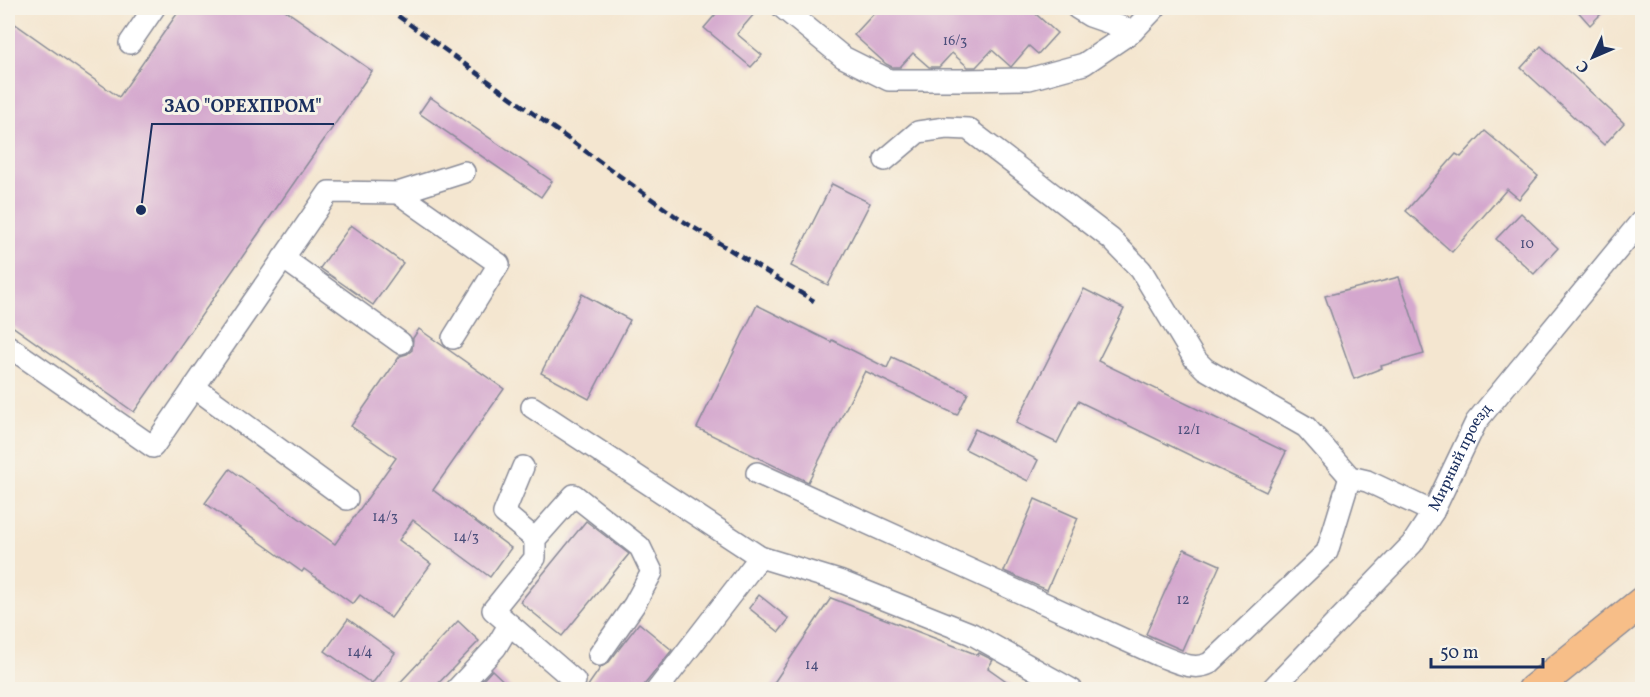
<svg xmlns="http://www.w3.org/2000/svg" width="1650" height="697" font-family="Vollkorn,serif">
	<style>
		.building { fill: #d4a7ce }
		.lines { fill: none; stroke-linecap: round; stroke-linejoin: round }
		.minor-casing { stroke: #888a97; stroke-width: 24 }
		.highway-casing { stroke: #888a97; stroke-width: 33 }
		.minor { stroke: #fff; stroke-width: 21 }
		.highway { stroke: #f7be88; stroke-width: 30 }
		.rail { stroke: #1b2f5e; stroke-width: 4.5; stroke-dasharray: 9 4.5; stroke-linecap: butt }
		.labels { text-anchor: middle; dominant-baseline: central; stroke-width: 6; stroke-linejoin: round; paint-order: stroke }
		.number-label { font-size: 14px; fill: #494d7a }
		.street-label { font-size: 16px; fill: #1b2f5e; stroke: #f7f3e8 }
		.leader { fill: none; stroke: #1b2f5e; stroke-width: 2 }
		.callout-dot { fill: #1b2f5e; stroke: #f7f3e8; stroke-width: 2 }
		.callout-label { font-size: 18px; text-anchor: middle; font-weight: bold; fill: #1b2f5e; stroke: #f7f3e8; stroke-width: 6; stroke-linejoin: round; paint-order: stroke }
	</style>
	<rect width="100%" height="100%" fill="#f7f3e8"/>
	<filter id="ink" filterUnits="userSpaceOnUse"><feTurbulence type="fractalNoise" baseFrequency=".0167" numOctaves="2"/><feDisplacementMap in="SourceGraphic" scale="12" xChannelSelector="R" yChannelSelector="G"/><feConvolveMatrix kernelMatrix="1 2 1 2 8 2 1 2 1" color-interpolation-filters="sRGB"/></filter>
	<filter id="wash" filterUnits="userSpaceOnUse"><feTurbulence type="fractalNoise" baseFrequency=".008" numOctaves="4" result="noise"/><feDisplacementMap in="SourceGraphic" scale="24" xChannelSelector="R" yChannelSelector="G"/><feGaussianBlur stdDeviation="1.35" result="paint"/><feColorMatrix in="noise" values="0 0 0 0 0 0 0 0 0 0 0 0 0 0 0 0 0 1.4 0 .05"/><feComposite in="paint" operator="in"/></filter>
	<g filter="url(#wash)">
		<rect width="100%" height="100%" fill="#f4e6d0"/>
		<g id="blocks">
			<g class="building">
				<path d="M181 8H282L372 71 134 412 8 323V19L119 97Z"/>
				<path d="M721 8H748L755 13 737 34 762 55 751 67 704 28Z"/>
				<path d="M879 8H1029L1057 33 1038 54 1029 46 1011 67 992 50 976 67H968L952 53 939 67H929L913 53 900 67H892L886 64 854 35Z"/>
				<path d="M1575 8H1607L1590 25Z"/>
				<path d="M1541 46 1624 123 1604 145 1521 68Z"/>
				<path d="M430 97 552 181 541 197 419 113Z"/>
				<path d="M1485 131 1538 176 1519 199 1507 189 1452 252 1406 211 1456 154 1461 157Z"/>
				<path d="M832 184 870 203 828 285 791 266Z"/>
				<path d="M1521 213 1558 248 1534 274 1496 239Z"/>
				<path d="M351 225 403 263 373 305 320 268Z"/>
				<path d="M1399 277 1424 354 1381 366 1382 368 1354 379 1325 296Z"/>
				<path d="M1084 289 1124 309 1098 361 1286 452 1266 492 1078 401 1057 443 1016 423Z"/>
				<path d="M582 294 630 320 589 399 541 373Z"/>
				<path d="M757 305 831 342 832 340 887 368 892 357 968 393 957 415 865 371 808 482 697 428Z"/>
				<path d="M419 329 504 389 433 490 511 548 490 577 413 520 399 540 431 564 391 618 360 595 353 604 304 569 302 572 205 503 230 469 335 544 396 458 351 426 400 356 407 354 412 350 413 338Z"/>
				<path d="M975 429 1038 460 1028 481 965 449Z"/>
				<path d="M1035 499 1078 518 1047 590 1004 571Z"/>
				<path d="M586 521 629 554 562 636 520 602Z"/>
				<path d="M1184 549 1220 565 1182 650 1146 634Z"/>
				<path d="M759 595 789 619 779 632 749 608Z"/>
				<path d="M831 598 978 655 979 653 993 660 988 668 1019 690H769Z"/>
				<path d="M348 619 395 653 372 684 325 651Z"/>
				<path d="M458 621 479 641 432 690H393Z"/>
				<path d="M639 623 672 650 649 679 640 690H585L601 667 609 662Z"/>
				<path d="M492 670 513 690H474Z"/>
			</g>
		</g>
	</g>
	<g filter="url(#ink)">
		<use href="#blocks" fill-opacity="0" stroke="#888a97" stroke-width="1.5"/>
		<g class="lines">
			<defs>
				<g id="minor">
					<path d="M783 8 843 57 889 80H959L1029 79 1084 64 1133 31 1155 8"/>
					<path d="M1077 8 1090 16 1133 31"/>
					<path d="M130 43 154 8"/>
					<path d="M885 160 918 132 946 128 968 129 1111 239 1141 270 1194 358 1205 369 1306 427 1350 477 1367 481 1433 512"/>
					<path d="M398 193 464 172"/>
					<path d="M283 258 401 343"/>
					<path d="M8 346 153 447 329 192 398 193 499 264 453 338"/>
					<path d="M194 387 347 499"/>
					<path d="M532 407 760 557 839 581 972 634 1072 690"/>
					<path d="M523 467 504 513 535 539"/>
					<path d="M757 473 1158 655C1175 661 1193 672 1210 663L1327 552 1350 477"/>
					<path d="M456 690 496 647 509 625"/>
					<path d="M568 690 575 681 493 610 535 558V539L574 495 640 547 652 572 634 605 599 655"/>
					<path d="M657 690 760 557"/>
					<path id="s1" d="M1271 690 1412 544 1433 512 1476 422 1642 220"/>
				</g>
				<path id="highway" d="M1533 690 1642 602"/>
			</defs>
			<use href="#minor" class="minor-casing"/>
			<use href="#highway" class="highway-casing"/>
			<use href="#minor" class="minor"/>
			<use href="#highway" class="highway"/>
			<path class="rail" d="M387 8 678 218 814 301"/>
		</g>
	</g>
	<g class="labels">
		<g class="number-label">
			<text x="955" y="41">16/3</text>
			<text x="1527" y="244">10</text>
			<text x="1189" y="430">12/1</text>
			<text x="385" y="517">14/3</text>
			<text x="466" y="537">14/3</text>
			<text x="1183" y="600">12</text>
			<text x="360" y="652">14/4</text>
			<text x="812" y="665">14</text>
		</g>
		<g class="street-label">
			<text stroke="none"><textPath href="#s1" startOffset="302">Мирный проезд</textPath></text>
		</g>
	</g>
	<path class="leader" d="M141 210L152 124H334"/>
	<circle class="callout-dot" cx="141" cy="210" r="6"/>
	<g class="callout-label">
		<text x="243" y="112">ЗАО "ОРЕХПРОМ"</text>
	</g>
	<rect width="1650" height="697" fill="none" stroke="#f7f3e8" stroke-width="30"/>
	<g transform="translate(1593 57) rotate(226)" stroke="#f7f3e8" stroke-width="4.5" paint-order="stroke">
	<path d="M0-4.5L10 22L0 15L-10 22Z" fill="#1b2f5e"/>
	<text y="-9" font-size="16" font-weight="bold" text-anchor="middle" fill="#1b2f5e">С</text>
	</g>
	<path d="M1431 658v9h112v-9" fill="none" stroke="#1b2f5e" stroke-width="3"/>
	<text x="1440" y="658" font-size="18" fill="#1b2f5e" stroke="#f7f3e8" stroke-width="4.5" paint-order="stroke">50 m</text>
</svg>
